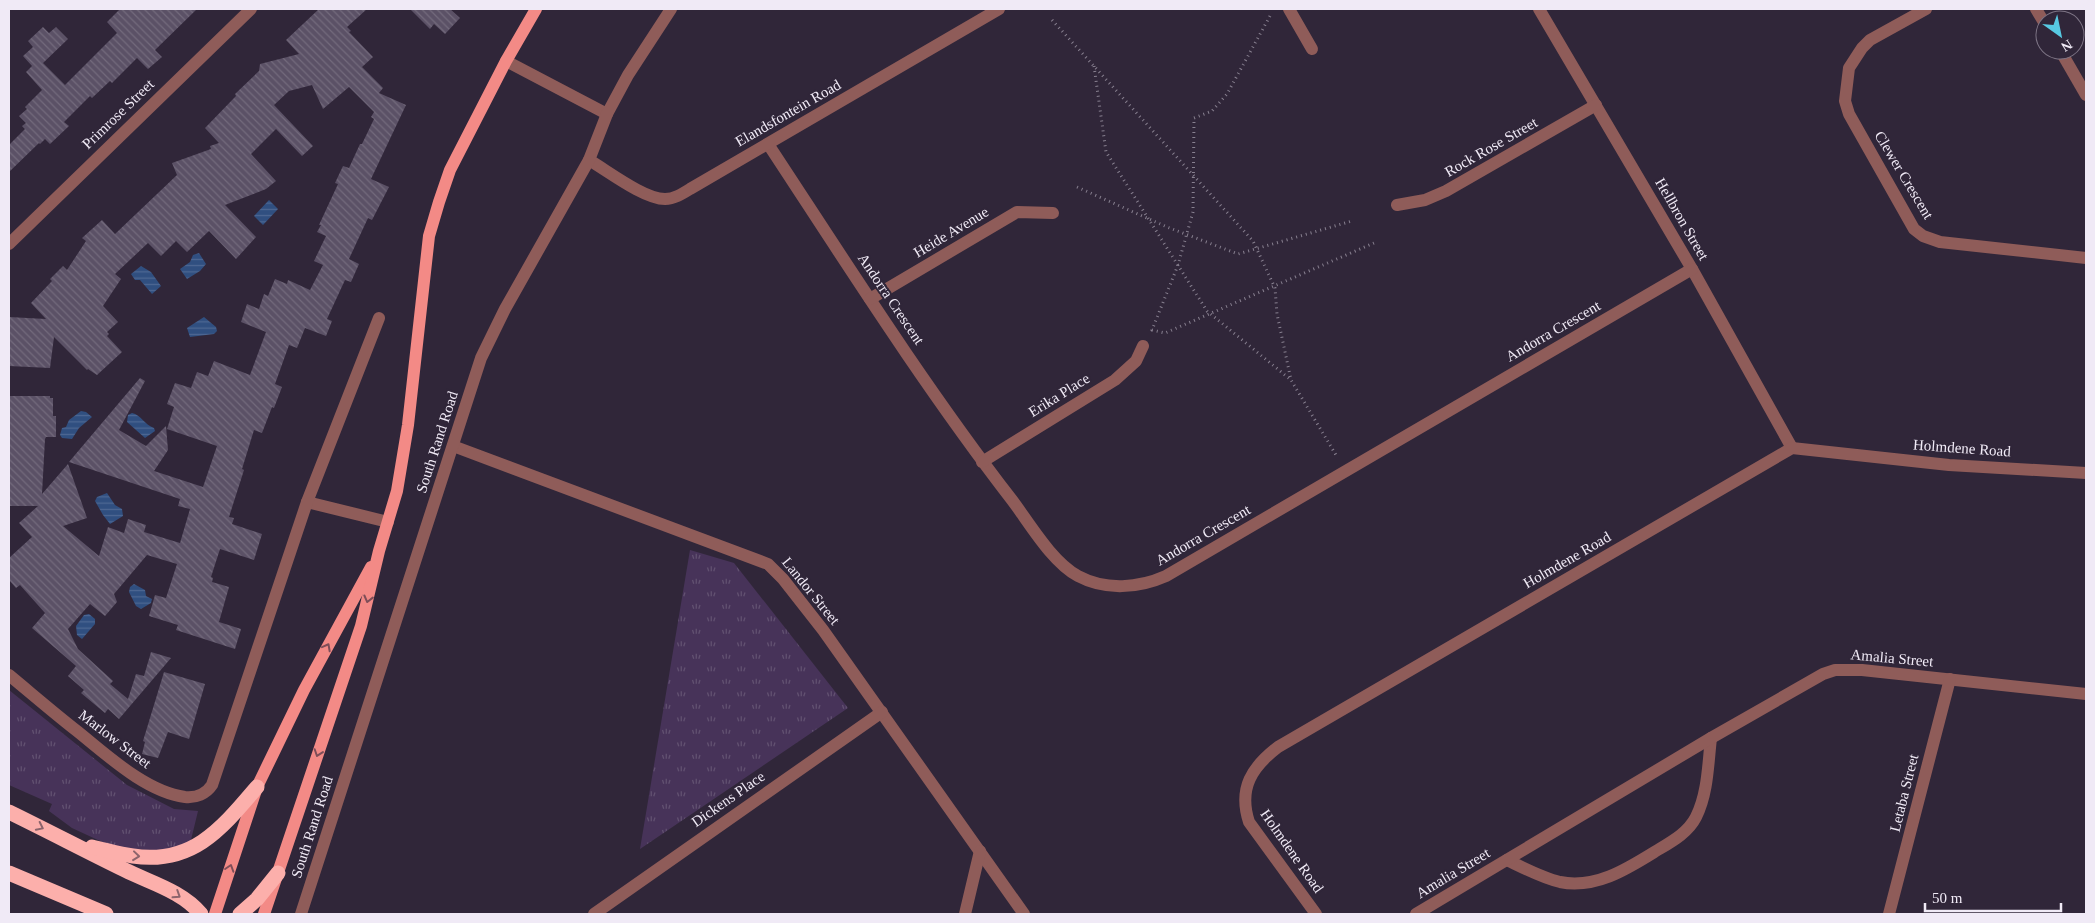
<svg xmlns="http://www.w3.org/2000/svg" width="2095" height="923" font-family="'Times New Roman',serif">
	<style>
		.park { fill: url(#park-tufts) }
		.water { fill: url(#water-rules) }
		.building { fill: url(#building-back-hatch) }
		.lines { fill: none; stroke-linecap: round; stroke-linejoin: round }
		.path { stroke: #888090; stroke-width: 3; stroke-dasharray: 1 4; stroke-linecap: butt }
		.minor { stroke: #8f5c59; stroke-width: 12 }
		.major { stroke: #f38a86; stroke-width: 12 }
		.highway { stroke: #fcafab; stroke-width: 15 }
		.oneway { stroke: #7e4e58 }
		.oneway2 { stroke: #8c646c }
		.labels { text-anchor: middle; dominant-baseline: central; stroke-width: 4; stroke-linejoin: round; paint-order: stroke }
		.street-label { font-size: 15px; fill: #f0eaf6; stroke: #302639 }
	</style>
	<defs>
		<pattern id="park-tufts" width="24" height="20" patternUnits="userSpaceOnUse" patternTransform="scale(1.25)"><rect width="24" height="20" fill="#473359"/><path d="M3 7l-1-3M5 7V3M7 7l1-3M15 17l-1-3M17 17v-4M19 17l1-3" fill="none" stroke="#625171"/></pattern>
		<pattern id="water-rules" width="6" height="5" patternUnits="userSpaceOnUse" patternTransform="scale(1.25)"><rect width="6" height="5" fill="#304f80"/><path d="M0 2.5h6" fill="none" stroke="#4e6893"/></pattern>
		<pattern id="building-back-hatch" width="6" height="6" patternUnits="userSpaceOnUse" patternTransform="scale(1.25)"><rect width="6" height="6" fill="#5b5166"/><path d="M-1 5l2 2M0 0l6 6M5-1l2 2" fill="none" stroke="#736a7c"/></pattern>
	</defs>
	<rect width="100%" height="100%" fill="#302639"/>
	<g class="park">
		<path d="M690 550 734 563 848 708 640 849Z"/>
		<path d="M9 690 127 785 174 809 198 811 190 844 168 852 113 847 72 828 49 811 52 804 9 785Z"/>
	</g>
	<g class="water">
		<path d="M269 200 278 209 263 225 254 216Z"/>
		<path d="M199 253 206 264 200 271 187 279 180 269 190 262 193 255Z"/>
		<path d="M141 266 151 272 161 286 152 294 140 280H135L131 274Z"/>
		<path d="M204 317 216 327 217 331 214 334 190 337 187 328Z"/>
		<path d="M81 411 86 412 92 417 79 428 72 439 62 438 60 435 62 428 66 427 69 420Z"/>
		<path d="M132 413C141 415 145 425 154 428L155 431 145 438 127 422 128 415Z"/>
		<path d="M107 493 115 505 122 509 123 516 110 524 103 515 95 501 97 497Z"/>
		<path d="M134 584 145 590 146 596 152 599 151 603 141 609 136 606 129 592 130 587Z"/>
		<path d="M89 614 95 619V624L82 639 77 635 76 626 84 615Z"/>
	</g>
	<g class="building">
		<path d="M120 9H197L155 50 162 57 148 69 137 58 112 83 110 81 92 98 90 96 64 122 69 126 50 144 45 139 40 144 39 143 9 172V145L25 129 22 126 26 123 19 116 27 109 25 107 42 90 26 72 32 66 23 56 33 47 28 41 43 27 49 33 56 27 68 39 43 63 65 85 117 33 107 22Z"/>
		<path d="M319 9H367L347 27 351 31 349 32 373 57 362 67 383 88 379 93 406 105 371 179 389 187 372 220 368 218 349 259 359 264 351 282 345 280 327 319 332 321 326 336 305 328 297 348 289 345 275 384 282 387 274 408 272 407 262 433 254 430 242 469 244 470 229 517 234 518 232 524 262 534 254 560 220 549 211 577 213 578 212 582 229 587 219 622 241 629 235 649 176 630 178 625 149 616 155 595 166 598 177 564 147 555 114 594 117 602 105 616 90 604 68 629 78 649 113 681 110 684 128 699 136 674 144 676 151 652 171 658 119 719 108 709 105 713 81 693 84 690 68 676 76 666 32 628 45 613 20 585 16 588 9 580V558L32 537 19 523 38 506H9V396H50V398H53V416H56V437H46L45 439 42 494 68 464 87 518 63 526 99 556 108 527 124 533 128 519 146 525 144 532 180 543 190 509 178 506 180 499 69 462 140 378 145 381 119 430 146 446 166 426 168 450 154 471 203 487 217 446 167 429 174 407 167 404 175 383 191 388 197 372 208 376 214 361 250 375 266 332 241 322 247 304 259 309 264 294 268 296 275 279 287 284 288 280 310 290 323 265 314 261 326 236 317 232 321 225H319L338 184 335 183 343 166 349 168 360 144H362L374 119 371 117 374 112 349 87 323 109 312 85 289 91 274 105 313 146 302 156 276 129 251 154 276 181 266 189 225 205 256 237 236 259 209 231 187 252 176 241 161 256 148 243 115 274 121 279 103 306 118 322 107 332 109 334 107 336 122 352 97 375 88 369 87 370 54 337 50 368 9 366V317L46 319 31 303 52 281 50 279 63 266 67 270 86 241 82 238 102 220 115 234 177 175 172 163 211 149 210 146 219 143 205 128 236 96 235 94 259 71 260 64 299 54 286 40Z"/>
		<path d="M410 9H450L460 18 445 34 434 24 430 29Z"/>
		<path d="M164 672 205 684 189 739 168 732 158 758 142 754 145 742 143 741Z"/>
	</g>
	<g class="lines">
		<g class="path">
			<path d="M1270 16 1227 94 1212 111 1194 118 1193 212 1178 265 1152 330 1165 333 1374 243"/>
			<path d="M1052 20 1253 241 1275 288 1277 314 1291 380 1336 455"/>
			<path d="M1094 66 1106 152 1207 311 1291 380"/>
			<path d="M1077 187 1167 227 1238 254 1352 221"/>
		</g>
		<g class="minor">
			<path d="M1289 9 1312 49"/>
			<path d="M1539 9 1692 269 1792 448"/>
			<path d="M1926 9 1870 40 1862 48 1849 68 1845 101 1849 114 1914 229 1923 236 1940 242 2086 258"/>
			<path d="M2036 9 2045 24"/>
			<path d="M2060 50 2086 95"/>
			<path d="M506 61 607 114"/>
			<path d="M768 144C847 264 924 386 1012 500 1030 524 1052 562 1078 576 1106 591 1139 588 1166 576L1692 269"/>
			<path d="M589 160C608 171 644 199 665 199 674 199 682 194 690 189L999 9"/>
			<path d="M1397 205 1425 200 1446 191 1596 105"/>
			<path d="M9 244 251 9"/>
			<path d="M870 299 1017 212 1053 213"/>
			<path d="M453 446 768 564 783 579 823 630 1024 914"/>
			<path d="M982 462 1115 380 1136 361 1143 346"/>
			<path d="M307 502 388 522"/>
			<path d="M9 675C32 694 54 713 77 731 107 755 146 792 185 797 196 798 206 794 212 785L307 502 379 318"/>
			<path d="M1507 860C1524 868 1542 878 1560 882 1596 889 1627 869 1656 851 1671 842 1688 833 1696 817 1708 793 1708 764 1711 738"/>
			<path d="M301 914 481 358 505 309 589 160 607 114 628 75 671 9"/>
			<path d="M594 914 882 712"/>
			<path d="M965 914 980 851"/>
			<path d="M1316 914 1249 822C1238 788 1252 767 1278 747L1792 448 1949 465 2086 473"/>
			<path d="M1416 914 1711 738 1823 674 1835 670H1862L2086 694"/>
			<path d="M1889 914 1950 679"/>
		</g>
		<g class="major">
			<path d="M215 914 257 787 304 690 371 567"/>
			<path d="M264 914 361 626 379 551 397 491 408 425 429 236 439 202 450 170 506 61 536 9"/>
		</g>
		<g class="highway">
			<path d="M9 812C48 831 86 851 125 870 151 883 182 891 201 914"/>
			<path d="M92 847C106 850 119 854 133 856 193 865 222 828 257 787"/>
			<path d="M9 873 106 914"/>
			<path d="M240 914 257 899 278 873"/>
		</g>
	</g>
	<defs><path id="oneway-chevron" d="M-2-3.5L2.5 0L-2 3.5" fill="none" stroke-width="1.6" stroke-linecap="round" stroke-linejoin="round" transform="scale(1.25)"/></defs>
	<g class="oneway">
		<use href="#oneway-chevron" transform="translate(368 599) rotate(104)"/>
		<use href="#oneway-chevron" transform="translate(327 647) rotate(-62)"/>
		<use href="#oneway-chevron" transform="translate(318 753) rotate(109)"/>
		<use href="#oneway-chevron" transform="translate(230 868) rotate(-72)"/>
	</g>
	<g class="oneway2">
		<use href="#oneway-chevron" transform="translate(40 827) rotate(26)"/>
		<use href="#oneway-chevron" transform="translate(136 856) rotate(6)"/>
		<use href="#oneway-chevron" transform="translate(177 895) rotate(33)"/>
	</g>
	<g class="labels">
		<g class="street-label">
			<text transform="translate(788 113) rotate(-30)">Elandsfontein Road</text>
			<text transform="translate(118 114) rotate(-44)">Primrose Street</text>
			<text transform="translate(1491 147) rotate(-30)">Rock Rose Street</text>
			<text transform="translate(1904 175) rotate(59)">Clewer Crescent</text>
			<text transform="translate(1682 219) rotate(60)">Hellbron Street</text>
			<text transform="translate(951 232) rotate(-31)">Heide Avenue</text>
			<text transform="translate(891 299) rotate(56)">Andorra Crescent</text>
			<text transform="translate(1553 331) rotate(-30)">Andorra Crescent</text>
			<text transform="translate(1059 395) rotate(-32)">Erika Place</text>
			<text transform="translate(437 442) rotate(-72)">South Rand Road</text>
			<text transform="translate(1962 448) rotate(4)">Holmdene Road</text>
			<text transform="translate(1203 535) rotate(-30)">Andorra Crescent</text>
			<text transform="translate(1567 560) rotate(-30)">Holmdene Road</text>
			<text transform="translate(811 591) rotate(51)">Landor Street</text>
			<text transform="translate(1892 658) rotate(5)">Amalia Street</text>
			<text transform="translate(115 739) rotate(37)">Marlow Street</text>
			<text transform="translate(1904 793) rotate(-76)">Letaba Street</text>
			<text transform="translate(728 799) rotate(-35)">Dickens Place</text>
			<text transform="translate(312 827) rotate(-72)">South Rand Road</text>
			<text transform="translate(1292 851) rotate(55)">Holmdene Road</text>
			<text transform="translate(1453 873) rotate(-31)">Amalia Street</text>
		</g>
	</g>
	<rect width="2095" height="923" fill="none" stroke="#f0eaf6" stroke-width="20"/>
	<g transform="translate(2060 35) rotate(147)"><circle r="24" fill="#302639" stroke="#7d7485"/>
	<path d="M0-4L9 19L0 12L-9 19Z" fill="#57c9e2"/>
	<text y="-8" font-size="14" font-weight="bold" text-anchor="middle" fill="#f0eaf6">N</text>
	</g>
	<path d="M1925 903v8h136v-8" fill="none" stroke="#f0eaf6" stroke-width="2.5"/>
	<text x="1932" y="903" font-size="15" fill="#f0eaf6" stroke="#302639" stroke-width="4" paint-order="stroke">50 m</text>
</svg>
